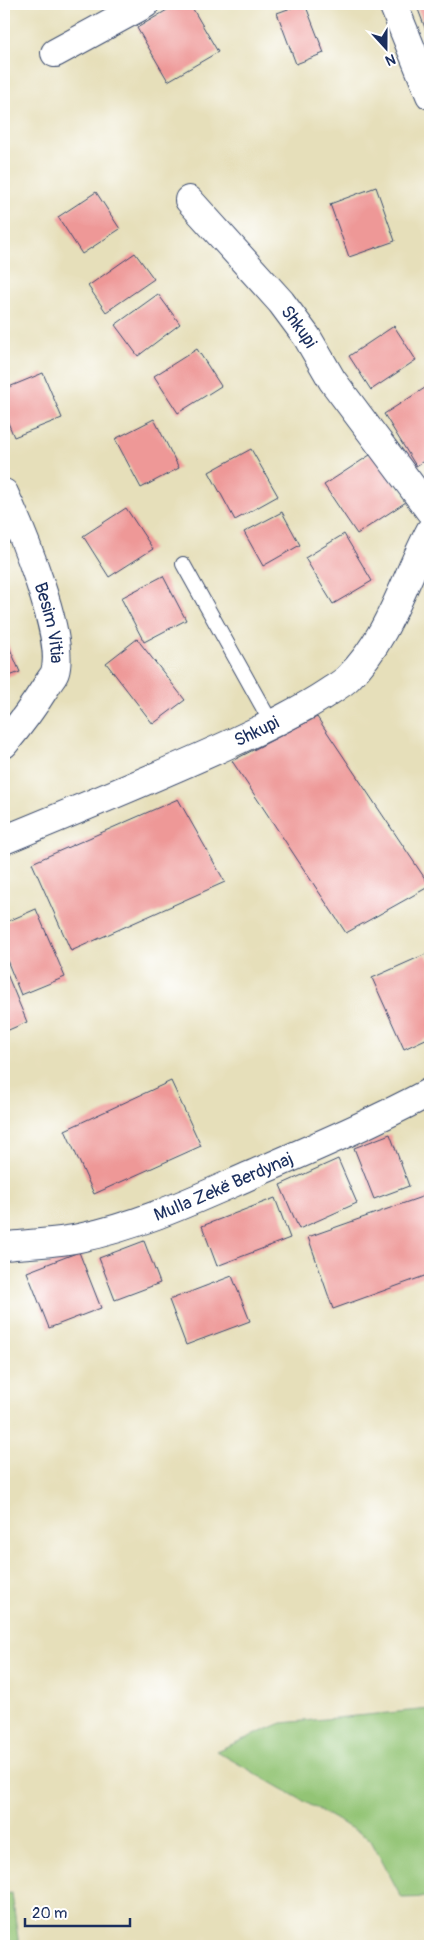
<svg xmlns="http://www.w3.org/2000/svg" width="434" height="1950" font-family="Pangolin,sans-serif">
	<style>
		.green { fill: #93c475; stroke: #577a6a }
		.building { fill: #ee9897 }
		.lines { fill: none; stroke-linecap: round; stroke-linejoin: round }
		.service-casing { stroke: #39496c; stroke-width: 16 }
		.minor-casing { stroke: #39496c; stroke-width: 30 }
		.service { stroke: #fff; stroke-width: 14 }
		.minor { stroke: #fff; stroke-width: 28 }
		.labels { text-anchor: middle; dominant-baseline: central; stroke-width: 5; stroke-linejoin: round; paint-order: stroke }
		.street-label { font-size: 18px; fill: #1b2f5e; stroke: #fff }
	</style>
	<rect width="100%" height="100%" fill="#fff"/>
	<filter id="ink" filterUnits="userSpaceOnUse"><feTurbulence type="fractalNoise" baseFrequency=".02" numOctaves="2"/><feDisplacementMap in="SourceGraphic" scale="10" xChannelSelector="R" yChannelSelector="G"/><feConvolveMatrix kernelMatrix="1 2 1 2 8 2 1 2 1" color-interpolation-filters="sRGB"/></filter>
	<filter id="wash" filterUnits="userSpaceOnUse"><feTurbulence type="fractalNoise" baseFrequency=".0096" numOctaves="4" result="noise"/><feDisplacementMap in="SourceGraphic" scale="20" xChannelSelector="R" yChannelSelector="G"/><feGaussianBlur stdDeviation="1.12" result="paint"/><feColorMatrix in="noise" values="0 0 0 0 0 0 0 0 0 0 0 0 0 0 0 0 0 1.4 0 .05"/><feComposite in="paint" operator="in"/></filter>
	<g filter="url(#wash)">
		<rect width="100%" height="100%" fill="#e6dfba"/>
		<g class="green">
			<path d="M430 1709V1897L402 1898 370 1839 216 1751 282 1723Z"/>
			<path d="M12 1893 19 1946H4V1894Z"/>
		</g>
		<g id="blocks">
			<g class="building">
				<path d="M177 4H190L218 52 168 81 137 28Z"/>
				<path d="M302 4H305L324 53 296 64 277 13Z"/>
				<path d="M416 4H430V41Z"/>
				<path d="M376 187 395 241 349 257 330 204Z"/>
				<path d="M96 192 120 229 82 254 58 217Z"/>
				<path d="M135 253 154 279 106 312 88 286Z"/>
				<path d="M158 294 180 324 138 356 115 325Z"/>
				<path d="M394 326 416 360 371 390 349 356Z"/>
				<path d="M197 349 221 386 178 413 154 376Z"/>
				<path d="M43 373 62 418 14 437 4 413V389Z"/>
				<path d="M428 386 430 389V457L416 466 384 414Z"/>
				<path d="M154 419 179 468 141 488 115 439Z"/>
				<path d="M251 449 278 496 235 520 209 472Z"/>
				<path d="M373 453 406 502 357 534 324 485Z"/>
				<path d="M126 508 153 549 109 577 83 536Z"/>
				<path d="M282 512 300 545 263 566 244 532Z"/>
				<path d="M344 534 372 581 333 604 305 558Z"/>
				<path d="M163 576 186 620 144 642 121 598Z"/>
				<path d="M4 635 20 672 4 678Z"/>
				<path d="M137 639 185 700 153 724 106 663Z"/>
				<path d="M317 717 430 886 346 933 232 761Z"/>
				<path d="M178 799 225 882 71 951 32 863Z"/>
				<path d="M36 909 65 977 21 995 4 953V923Z"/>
				<path d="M426 954 430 962V1037L404 1049 372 978Z"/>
				<path d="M4 967 27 1022 4 1032Z"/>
				<path d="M171 1081 201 1146 94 1194 65 1130Z"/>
				<path d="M390 1134 409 1186 374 1199 354 1148Z"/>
				<path d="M338 1159 357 1203 299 1229 280 1185Z"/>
				<path d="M430 1194V1274L333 1309 308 1237Z"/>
				<path d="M275 1198 290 1238 217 1266 202 1226Z"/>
				<path d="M144 1241 160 1283 115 1300 99 1258Z"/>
				<path d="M79 1252 101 1308 49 1328 27 1272Z"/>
				<path d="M232 1276 250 1321 186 1345 169 1300Z"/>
			</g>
		</g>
	</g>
	<g filter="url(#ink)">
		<use href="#blocks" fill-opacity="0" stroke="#39496c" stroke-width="1"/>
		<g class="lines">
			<defs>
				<path id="service" d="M183 564 272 724"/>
				<g id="minor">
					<path d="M393 4 430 95"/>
					<path d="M55 53 145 4"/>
					<path id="s1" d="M189 200 281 302 307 337 332 380 430 511"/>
					<path id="s2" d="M4 493C20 527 66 637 55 672 54 676 49 681 47 685 34 706 20 725 4 744"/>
					<path id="s3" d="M4 840C82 808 160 776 236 741 268 726 300 711 330 691 336 687 343 683 348 678 389 638 404 580 430 531"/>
					<path id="s4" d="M4 1246C29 1244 55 1243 79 1238 139 1226 196 1199 251 1175 311 1149 372 1123 430 1092"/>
				</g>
			</defs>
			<use href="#service" class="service-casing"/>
			<use href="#minor" class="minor-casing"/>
			<use href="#service" class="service"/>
			<use href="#minor" class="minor"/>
		</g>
	</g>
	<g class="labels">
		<g class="street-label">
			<text stroke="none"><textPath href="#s1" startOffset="168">Shkupi</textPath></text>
			<text stroke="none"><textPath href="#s2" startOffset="138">Besim Vitia</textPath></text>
			<text stroke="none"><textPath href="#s3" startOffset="275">Shkupi</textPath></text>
			<text stroke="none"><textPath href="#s4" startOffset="229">Mulla Zekë Berdynaj</textPath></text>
		</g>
	</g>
	<rect width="434" height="1950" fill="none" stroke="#fff" stroke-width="20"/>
	<g transform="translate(386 48) rotate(159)" stroke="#ffffff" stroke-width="4" paint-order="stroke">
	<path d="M0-4L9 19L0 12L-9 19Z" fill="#1b2f5e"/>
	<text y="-8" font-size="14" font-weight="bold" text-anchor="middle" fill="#1b2f5e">N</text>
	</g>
	<path d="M25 1918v8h105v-8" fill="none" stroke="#1b2f5e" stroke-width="2.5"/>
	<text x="32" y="1918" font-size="15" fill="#1b2f5e" stroke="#ffffff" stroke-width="4" paint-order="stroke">20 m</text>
</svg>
